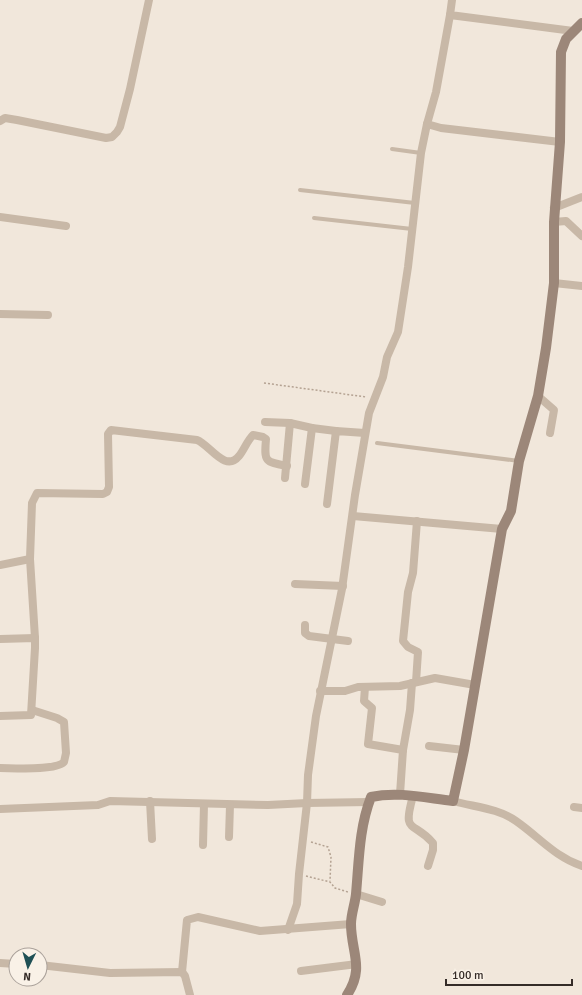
<svg xmlns="http://www.w3.org/2000/svg" width="582" height="995" font-family="Signika,sans-serif">
	<style>
		.lines { fill: none; stroke-linecap: round; stroke-linejoin: round }
		.path { stroke: #b4a292; stroke-width: 1.5; stroke-dasharray: 2 2; stroke-linecap: butt }
		.lane { stroke: #c8b8a7; stroke-width: 4 }
		.street { stroke: #c8b8a7; stroke-width: 8 }
		.secondary { stroke: #9c8779; stroke-width: 10 }
	</style>
	<rect width="100%" height="100%" fill="#f1e7db"/>
	<g class="lines">
		<g class="path">
			<path d="M264 383 366 397"/>
			<path d="M311 842 328 847 331 857 330 881"/>
			<path d="M306 876 330 882 335 888 348 892"/>
		</g>
		<g class="lane">
			<path d="M392 149 421 153"/>
			<path d="M300 190 415 203"/>
			<path d="M314 218 412 229"/>
			<path d="M377 443 519 461"/>
		</g>
		<g class="street">
			<path d="M452 0 450 15 573 31"/>
			<path d="M450 15 436 92 427 124 441 128 560 142"/>
			<path d="M0 121 5 118 17 120 106 138 112 137 117 132 120 127 130 89 149 0"/>
			<path d="M554 208 582 197"/>
			<path d="M0 217 66 226"/>
			<path d="M554 222 566 221 582 236"/>
			<path d="M554 283 582 286"/>
			<path d="M0 314 48 315"/>
			<path d="M538 396 554 410 550 433"/>
			<path d="M265 422 290 423 312 428"/>
			<path d="M285 478 290 423"/>
			<path d="M305 484 312 428 336 431"/>
			<path d="M327 504 336 431 365 433"/>
			<path d="M353 516 502 529"/>
			<path d="M30 559 35 638"/>
			<path d="M0 565 30 559 32 503 37 493 103 494 107 492 109 487 108 434 111 430 197 440C210 445 225 473 239 456 244 450 247 441 253 435L263 437 266 439C264 462 265 462 287 466"/>
			<path d="M295 584 343 586"/>
			<path d="M305 625V633L309 636 348 641"/>
			<path d="M0 639 35 638V648L31 715 0 716"/>
			<path d="M416 682 418 652 408 647 403 641 408 592 413 573 417 521"/>
			<path d="M365 687 364 701 372 708 368 744 403 750 400 794"/>
			<path d="M320 691H345L358 687 400 686 435 678 475 685"/>
			<path d="M429 746 464 750"/>
			<path d="M403 750 410 710 412 683"/>
			<path d="M0 768C13 768 55 771 64 762L66 753 64 722 57 718 32 710"/>
			<path d="M413 796C402 835 413 820 433 843V850L428 866"/>
			<path d="M150 801 152 839"/>
			<path d="M453 801C474 807 498 808 516 821 539 837 555 857 582 866"/>
			<path d="M574 807 582 808"/>
			<path d="M0 809 98 805 110 801 268 805 307 803 369 802"/>
			<path d="M229 837 230 805"/>
			<path d="M203 845 204 804"/>
			<path d="M356 894 382 902"/>
			<path d="M288 930 297 904 299 874 307 803 308 775 316 716 342 589 355 495 369 413 383 377 387 357 398 332 408 267 421 153 427 124"/>
			<path d="M0 963 16 964"/>
			<path d="M40 965 110 973 182 972 185 976 190 995"/>
			<path d="M301 971 357 964"/>
			<path d="M182 972 187 920 198 917 260 931 351 924"/>
		</g>
		<path class="secondary" d="M347 995C365 968 351 952 351 924 351 914 355 904 356 894 359 861 359 828 371 797 398 791 426 798 453 801L464 750 502 529 511 511 519 461 538 396 546 348 554 283V222L560 142 561 52 566 39 582 23"/>
	</g>
	<g transform="translate(28 967) rotate(185)"><circle r="19" fill="#f9f1e7" stroke="#aba29b"/>
	<path d="M0-3L7 15L0 10L-7 15Z" fill="#1f5055"/>
	<text y="-6" font-size="11" font-weight="bold" text-anchor="middle" fill="#352c28">N</text>
	</g>
	<path d="M446 979v6h126v-6" fill="none" stroke="#352c28" stroke-width="2"/>
	<text x="452" y="979" font-size="12" fill="#352c28" stroke="#f9f1e7" stroke-width="3" paint-order="stroke">100 m</text>
</svg>
